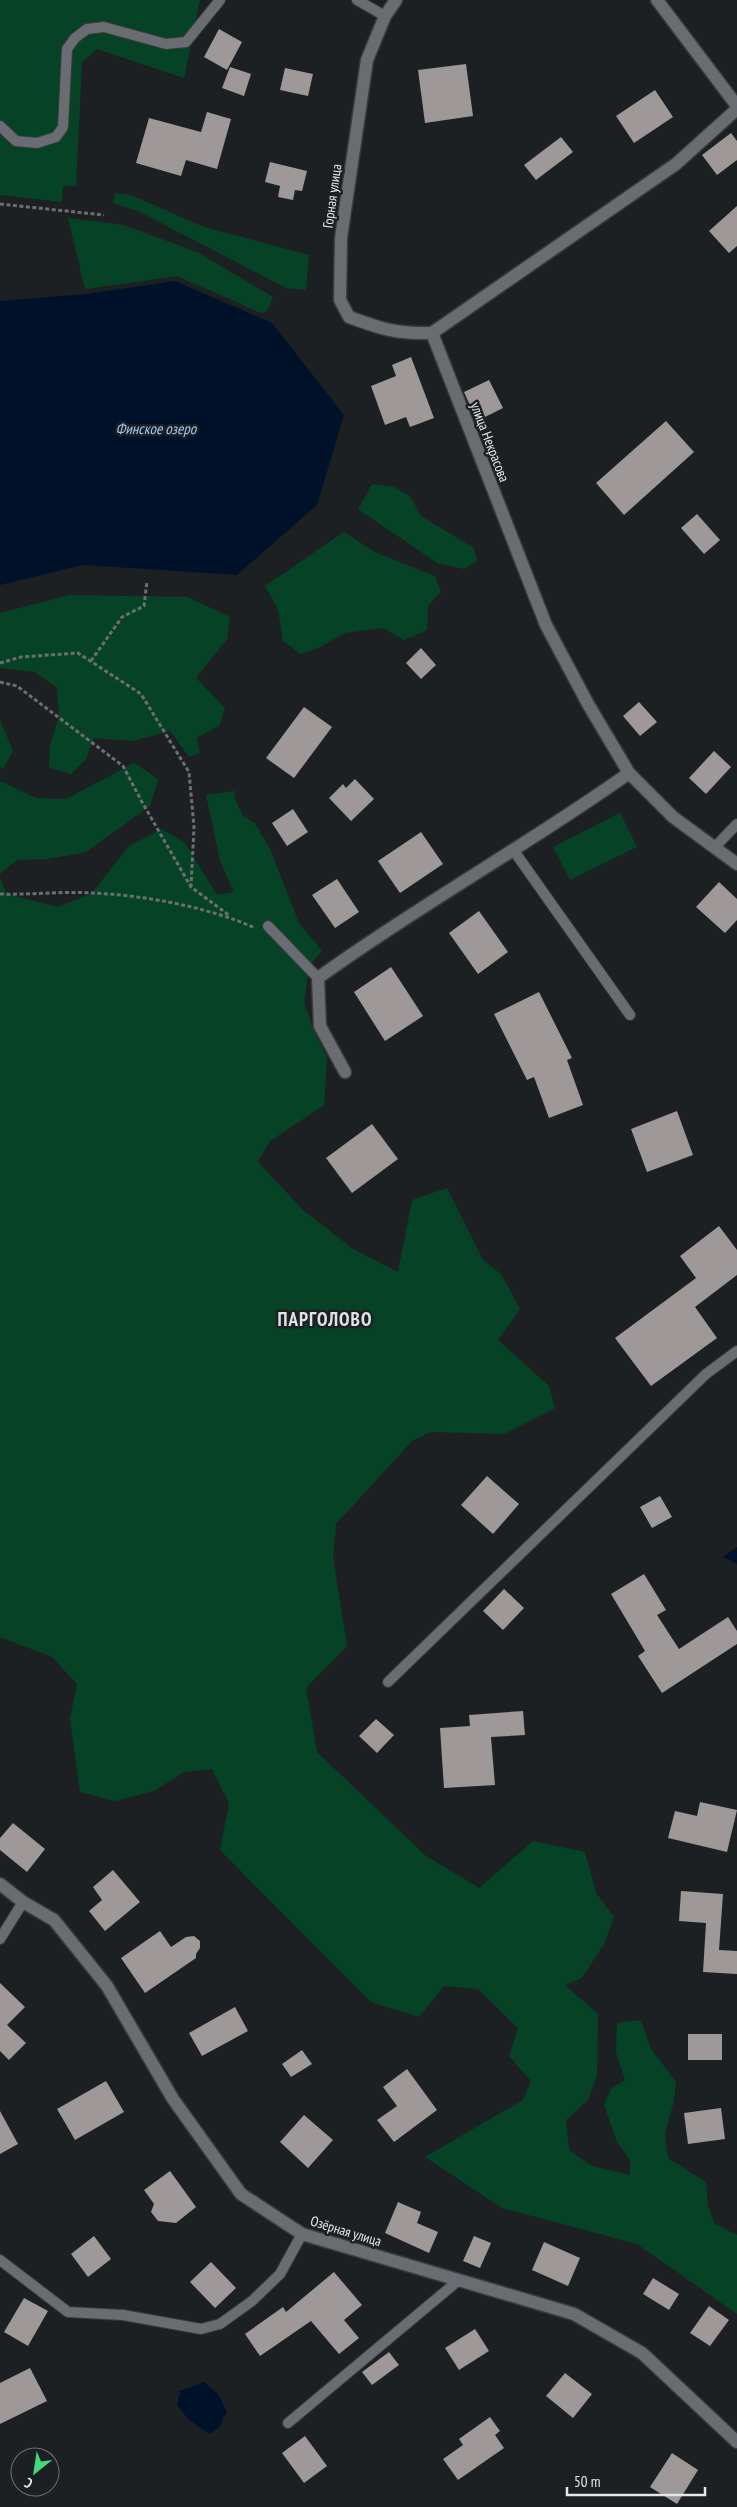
<svg xmlns="http://www.w3.org/2000/svg" width="737" height="2507" font-family="'PT Sans Narrow',sans-serif">
	<style>
		.green { fill: #064326 }
		.water { fill: #001229 }
		.building { fill: #9e9898 }
		.lines { fill: none; stroke-linecap: round; stroke-linejoin: round }
		.service-casing { stroke: #383b3d; stroke-width: 12 }
		.minor-casing { stroke: #383b3d; stroke-width: 15 }
		.tertiary-casing { stroke: #383b3d; stroke-width: 15 }
		.path { stroke: #6c6e71; stroke-width: 3; stroke-dasharray: 4 2.5; stroke-linecap: butt }
		.service { stroke: #696d71; stroke-width: 10 }
		.minor { stroke: #696d71; stroke-width: 12 }
		.tertiary { stroke: #696d71; stroke-width: 12 }
		.labels { text-anchor: middle; dominant-baseline: central; stroke-width: 5; stroke-linejoin: round; paint-order: stroke }
		.street-label { font-size: 14px; fill: #e5e7e9; stroke: #1d2023 }
		.water-label { font-size: 15px; font-style: italic; fill: #9fc6f1; stroke: #1d2023 }
		.district-label { font-size: 19px; font-weight: bold; letter-spacing: 1px; fill: #dfe3e7; stroke: #1d2023 }
	</style>
	<rect width="100%" height="100%" fill="#1d2023"/>
	<g class="green">
		<path d="M0 0H200L184 78 97 49 82 62 76 186H63L62 202 0 195Z"/>
		<path d="M115 193 131 195 204 227 309 255 306 290 286 288 138 211 113 203Z"/>
		<path d="M68 218 124 225 199 253 273 297 267 311 261 313 177 276 85 289Z"/>
		<path d="M372 484 394 487 410 496 421 516 474 548 477 561 464 569 437 563 358 509Z"/>
		<path d="M344 532 375 552 435 576 441 592 428 605 427 630 404 640 383 628 345 633 318 648 301 654 283 641 278 609 265 586Z"/>
		<path d="M69 595 188 597 230 617 227 639 196 678 225 708 219 726 196 738 200 753 189 757 170 731 133 741 94 738 86 759 71 774 49 768 50 745 59 716 57 688 35 672 0 668V613Z"/>
		<path d="M0 720 13 751 3 769 0 767Z"/>
		<path d="M134 763 158 779 150 806 86 852 48 859 17 860 0 874V781L36 798 66 799Z"/>
		<path d="M235 791 234 797 243 816 255 823 270 849 299 923 322 951 309 966 304 1003 317 1038 327 1056 324 1105 270 1141 258 1162 302 1209 353 1249 398 1272 412 1200 447 1188 483 1260 501 1274 520 1309 498 1340 549 1386 555 1408 504 1434 431 1432 412 1441 336 1524 333 1557 347 1646 306 1688 317 1752 426 1856 479 1888 533 1841 585 1852 596 1893 614 1917 604 1944 582 1978 565 1985 598 2014 597 2076 588 2100 566 2120 569 2150 592 2166 630 2175V2160L617 2142 604 2105 611 2089 625 2080 616 2052 617 2023 641 2020 651 2049 676 2082 674 2101 665 2133 668 2158 706 2182 708 2206 715 2224 737 2235V2314L637 2244 502 2208 425 2157 523 2100 531 2081 509 2056 518 2028 478 1989 444 1986 419 2017 371 2002 220 1850 229 1803 212 1769 184 1772 154 1791 115 1801 80 1792 70 1719 77 1684 52 1657 0 1637V879L7 894 58 907 92 893 129 846 162 829 185 843 217 895 234 892 220 861 206 795Z"/>
		<path d="M620 813 637 847 570 880 553 847Z"/>
	</g>
	<g class="water">
		<path d="M175 281 272 323 344 415 317 505 237 575 83 565 0 585V301L86 294Z"/>
		<path d="M737 1547V1564L723 1557Z"/>
		<path d="M204 2382 218 2394 227 2412 223 2418 220 2427 209 2434 188 2419 177 2405 180 2391Z"/>
	</g>
	<g class="building">
		<path d="M219 29 242 42 227 70 204 57Z"/>
		<path d="M466 64 473 116 425 123 418 70Z"/>
		<path d="M230 67 251 74 244 96 222 88Z"/>
		<path d="M285 68 313 74 308 96 280 90Z"/>
		<path d="M655 90 673 117 634 143 616 116Z"/>
		<path d="M207 112 231 119 217 169 186 160 181 176 136 163 149 118 201 132Z"/>
		<path d="M731 133 737 141V160L717 175 702 155Z"/>
		<path d="M561 137 573 152 536 180 524 165Z"/>
		<path d="M270 162 307 171 302 191 295 190 293 200 278 197 280 186 265 182Z"/>
		<path d="M737 206V246L729 253 709 231Z"/>
		<path d="M411 357 434 418 410 427 406 417 385 425 371 386 396 376 392 365Z"/>
		<path d="M489 380 503 408 477 421 464 392Z"/>
		<path d="M666 421 694 452 624 515 596 483Z"/>
		<path d="M697 514 720 540 704 554 681 528Z"/>
		<path d="M421 648 436 665 421 679 406 663Z"/>
		<path d="M639 702 657 722 640 736 623 716Z"/>
		<path d="M304 707 332 727 294 778 266 758Z"/>
		<path d="M714 751 731 767 706 794 689 778Z"/>
		<path d="M355 779 374 799 351 821 329 798 343 784 346 788Z"/>
		<path d="M293 809 308 832 287 846 272 823Z"/>
		<path d="M421 832 443 864 400 893 378 861Z"/>
		<path d="M337 879 359 912 335 928 312 895Z"/>
		<path d="M719 882 737 899V920L725 933 696 907Z"/>
		<path d="M479 911 508 952 478 974 449 933Z"/>
		<path d="M391 967 423 1016 385 1041 354 992Z"/>
		<path d="M539 992 572 1058 567 1060 583 1105 549 1118 534 1077 527 1080 494 1014Z"/>
		<path d="M677 1111 693 1155 647 1172 631 1129Z"/>
		<path d="M372 1124 398 1159 352 1193 326 1158Z"/>
		<path d="M719 1226 737 1250V1275L695 1307 717 1338 651 1386 615 1338 696 1278 680 1256Z"/>
		<path d="M487 1476 519 1504 493 1534 461 1505Z"/>
		<path d="M660 1496 672 1517 652 1528 640 1507Z"/>
		<path d="M644 1574 666 1610 657 1615 679 1649 728 1617 737 1631V1644L662 1693 638 1656 645 1651 611 1594Z"/>
		<path d="M504 1589 524 1608 503 1630 483 1611Z"/>
		<path d="M523 1711 525 1735 491 1737 495 1785 444 1788 440 1728 470 1726 469 1715Z"/>
		<path d="M376 1719 394 1735 377 1753 359 1736Z"/>
		<path d="M700 1802 737 1810 727 1852 668 1838 675 1811 697 1816Z"/>
		<path d="M13 1823 45 1849 27 1872 0 1850V1838Z"/>
		<path d="M113 1870 140 1902 105 1931 89 1911 102 1900 93 1887Z"/>
		<path d="M681 1891 723 1894 719 1950 737 1951V1974L703 1972 706 1923 679 1921Z"/>
		<path d="M160 1931 171 1947 186 1937 194 1936 200 1941V1948L196 1954V1958L145 1993 121 1958Z"/>
		<path d="M0 1983 25 2007 7 2025 26 2043 9 2060 0 2051Z"/>
		<path d="M235 2007 248 2031 202 2056 189 2033Z"/>
		<rect x="688" y="2034" width="34" height="26"/>
		<path d="M302 2050 312 2064 291 2077 282 2064Z"/>
		<path d="M407 2069 437 2110 394 2142 377 2120 397 2106 383 2087Z"/>
		<path d="M106 2081 124 2112 75 2140 57 2109Z"/>
		<path d="M721 2108 725 2139 688 2144 684 2113Z"/>
		<path d="M0 2111 18 2144 0 2154Z"/>
		<path d="M304 2115 333 2140 308 2168 280 2142Z"/>
		<path d="M170 2171 196 2207 176 2223 158 2221 151 2212 154 2204 144 2190Z"/>
		<path d="M398 2202 421 2212 417 2223 438 2232 429 2253 385 2233Z"/>
		<path d="M94 2236 111 2259 88 2277 71 2254Z"/>
		<path d="M474 2236 491 2243 480 2268 463 2261Z"/>
		<path d="M544 2242 580 2258 568 2286 532 2270Z"/>
		<path d="M211 2262 236 2288 215 2308 190 2282Z"/>
		<path d="M334 2272 362 2305 344 2320 359 2338 339 2354 311 2321 260 2356 245 2334 283 2307 286 2312Z"/>
		<path d="M653 2278 679 2294 669 2310 643 2294Z"/>
		<path d="M24 2298 48 2311 28 2346 4 2332Z"/>
		<path d="M709 2306 729 2320 710 2346 690 2333Z"/>
		<path d="M475 2329 489 2351 459 2370 445 2348Z"/>
		<path d="M389 2352 399 2365 372 2385 362 2372Z"/>
		<path d="M30 2368 47 2401 0 2424V2383Z"/>
		<path d="M565 2373 592 2394 573 2418 546 2396Z"/>
		<path d="M490 2417 500 2431 495 2435 504 2448 458 2480 443 2459 463 2445 459 2439Z"/>
		<path d="M305 2436 327 2466 304 2483 282 2453Z"/>
		<path d="M672 2453 698 2470 677 2504 650 2487Z"/>
	</g>
	<g class="lines">
		<defs>
			<g id="service">
				<path d="M357 0 385 16"/>
				<path d="M0 126 16 141 37 143 56 137 63 127 67 49 75 38 87 29 104 27 166 44 186 42 220 0"/>
				<path d="M716 846 737 824"/>
				<path d="M514 851 630 1015"/>
				<path d="M268 926 318 978"/>
				<path d="M388 1682 706 1374 737 1351"/>
				<path d="M0 1939 23 1902"/>
				<path d="M0 2260 68 2312 123 2315 201 2329 220 2324 252 2301 280 2274 302 2234"/>
				<path d="M288 2423 459 2280"/>
			</g>
			<g id="minor">
				<path d="M396 0 385 16 367 60 341 238 340 300 349 317C382 329 396 334 432 333"/>
				<path d="M432 333 546 625 588 704 629 773 673 817 737 864"/>
				<path d="M432 333 676 164 737 109"/>
				<path d="M345 1072 320 1026 318 978C419 905 528 845 629 773"/>
				<path d="M0 1884 23 1902 54 1920 107 1986 173 2099 241 2194 302 2234 574 2314 642 2353 737 2442"/>
			</g>
			<path id="tertiary" d="M657 0 737 106"/>
		</defs>
		<use href="#service" class="service-casing"/>
		<use href="#minor" class="minor-casing"/>
		<use href="#tertiary" class="tertiary-casing"/>
		<g class="path">
			<path d="M0 204 104 215"/>
			<path d="M91 661 122 617 144 606 147 581"/>
			<path d="M0 663 21 657 78 653 141 694 189 772 194 827 191 887"/>
			<path d="M0 682 17 686 123 766 142 802 191 887 230 916"/>
			<path d="M0 894C30 895 61 891 92 893 142 895 209 907 255 928"/>
		</g>
		<use href="#service" class="service"/>
		<use href="#minor" class="minor"/>
		<use href="#tertiary" class="tertiary"/>
	</g>
	<g class="labels">
		<g class="street-label">
			<text transform="translate(332 196) rotate(-82)">Горная улица</text>
			<text transform="translate(490 442) rotate(69)">улица Некрасова</text>
			<text transform="translate(346 2231) rotate(17)">Озёрная улица</text>
		</g>
		<g class="water-label">
			<text x="156" y="428">Финское озеро</text>
		</g>
		<g class="district-label">
			<text x="325" y="1319">ПАРГОЛОВО</text>
		</g>
	</g>
	<g transform="translate(35 2472) rotate(210)"><circle r="24" fill="#1d2023" stroke="#6d7072"/>
	<path d="M0-4L9 19L0 12L-9 19Z" fill="#44d77b"/>
	<text y="-8" font-size="14" font-weight="bold" text-anchor="middle" fill="#e5e7e9">С</text>
	</g>
	<path d="M567 2487v8h138v-8" fill="none" stroke="#e5e7e9" stroke-width="2.5"/>
	<text x="574" y="2487" font-size="15" fill="#e5e7e9" stroke="#1d2023" stroke-width="4" paint-order="stroke">50 m</text>
</svg>
